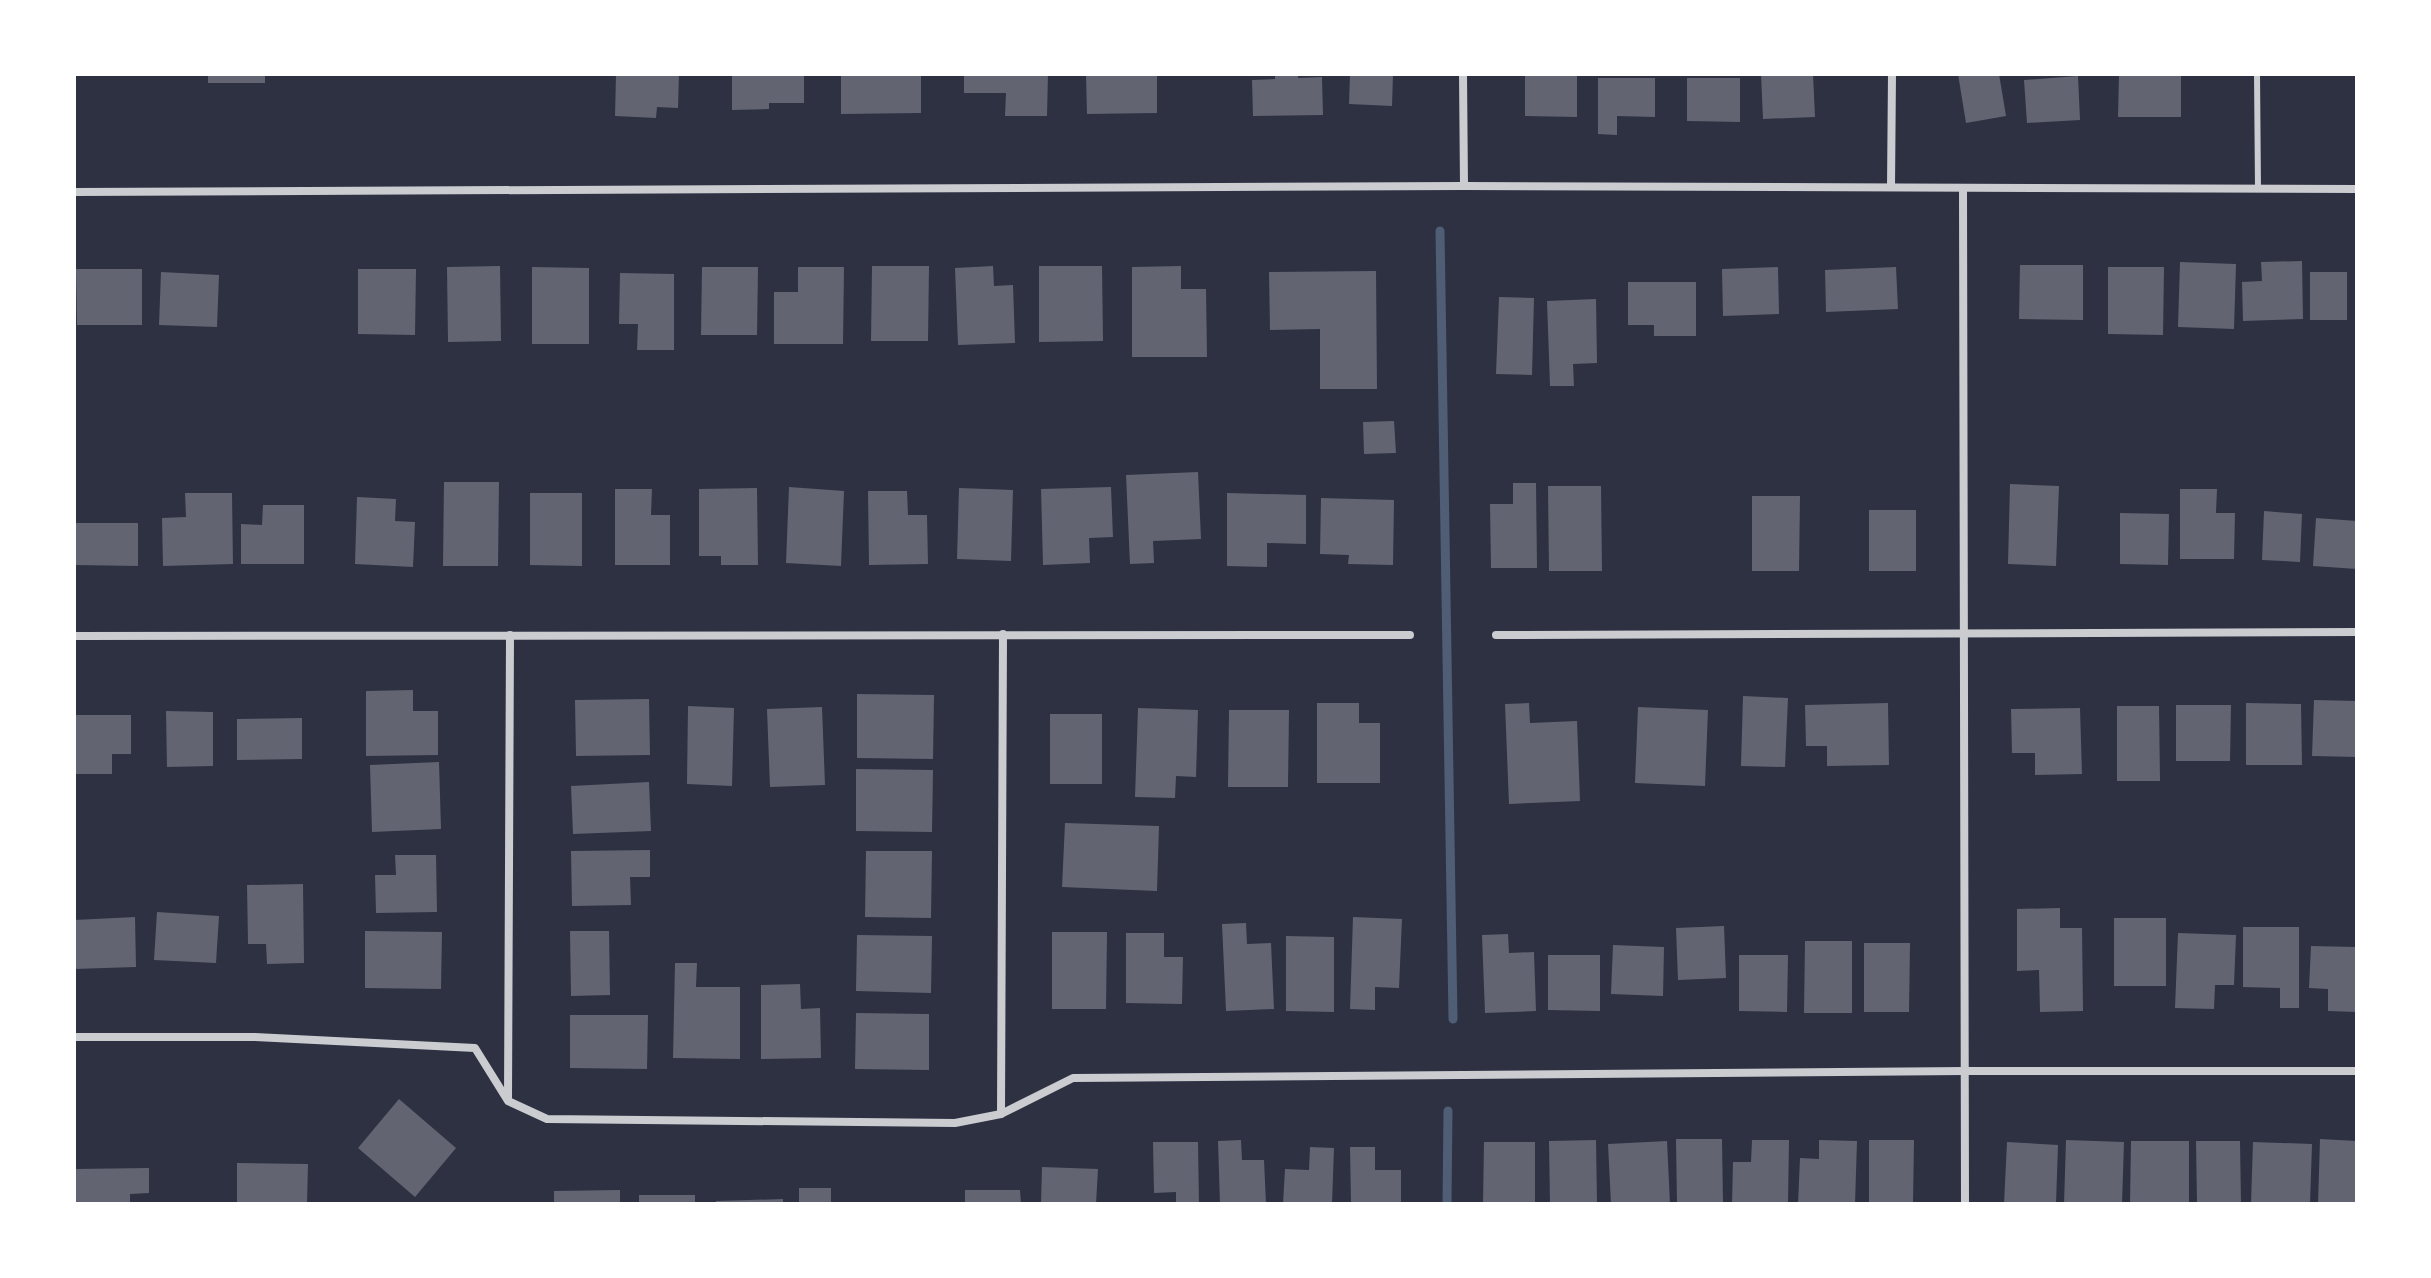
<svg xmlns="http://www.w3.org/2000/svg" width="2431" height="1278" font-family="'Zilla Slab',serif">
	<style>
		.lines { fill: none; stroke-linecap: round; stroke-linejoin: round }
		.stream { stroke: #4f5d75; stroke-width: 9 }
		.building { fill: #626471 }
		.service { stroke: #caccd0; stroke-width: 6 }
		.minor { stroke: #caccd0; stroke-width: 8 }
	</style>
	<rect width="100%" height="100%" fill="#2d3142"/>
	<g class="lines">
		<g class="stream">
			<path d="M1440 231 1453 1019"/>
			<path d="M1447 1204 1448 1111"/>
		</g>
	</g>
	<g class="building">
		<rect x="208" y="74" width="57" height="9"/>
		<path d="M616 74H679L678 108 657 107 656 118 615 116Z"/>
		<path d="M732 74H804V103H769V109L732 110Z"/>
		<path d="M841 74H921V113L841 114Z"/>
		<path d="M964 74H1048L1047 116H1005L1006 93H964Z"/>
		<path d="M1086 74H1157V113L1087 114Z"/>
		<path d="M1275 74H1298V78L1322 77 1323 115 1253 116 1252 80 1275 79Z"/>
		<path d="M1350 74H1393L1392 106 1349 104Z"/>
		<path d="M1525 74H1577V117L1525 116Z"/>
		<path d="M1761 74H1813L1815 117 1763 119Z"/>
		<path d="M1958 74H1999L2006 116 1966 123Z"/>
		<path d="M2119 74H2181V117H2118Z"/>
		<path d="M2078 76 2080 120 2027 123 2024 80Z"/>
		<path d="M1598 78H1655V117L1617 116V135L1598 134Z"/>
		<path d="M1687 78H1740V122L1687 121Z"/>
		<path d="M2302 261 2303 319 2243 321 2242 282 2262 281 2261 262Z"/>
		<path d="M2180 262 2236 264 2234 329 2178 327Z"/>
		<path d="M2020 265H2083V320L2019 319Z"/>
		<path d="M500 266 501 341 448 342 447 267Z"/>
		<path d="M872 266H929L928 341H871Z"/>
		<path d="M993 266 994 286 1013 285 1015 343 958 345 955 268Z"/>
		<path d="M1039 266H1102L1103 341 1039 342Z"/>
		<path d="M1181 266V289H1206L1207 357H1132V267Z"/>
		<path d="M532 267 589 268V344H532Z"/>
		<path d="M702 267H758L757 335H701Z"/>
		<path d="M798 267H844L843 344H774V292H798Z"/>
		<path d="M1778 267 1779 314 1723 316 1722 269Z"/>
		<path d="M1896 267 1898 309 1826 312 1825 270Z"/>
		<path d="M2108 267H2164L2163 335 2108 334Z"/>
		<path d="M76 269H142V325H77Z"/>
		<path d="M358 269H416L415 335 358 334Z"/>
		<path d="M1376 271 1377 389H1320V329L1270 330 1269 272Z"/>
		<path d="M161 272 219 275 217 327 159 325Z"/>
		<rect x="2310" y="272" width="37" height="48"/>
		<path d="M620 273 674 274V350H637L638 324H619Z"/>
		<path d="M1628 282H1696V336H1654V325H1628Z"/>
		<path d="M1499 297 1534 298 1532 375 1496 374Z"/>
		<path d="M1596 299 1597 363 1573 364 1574 386H1550L1547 301Z"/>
		<path d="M1394 421 1396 453 1364 454 1363 422Z"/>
		<path d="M1198 472 1201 539 1153 541 1154 563 1130 564 1126 475Z"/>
		<path d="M444 482H499L498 566H443Z"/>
		<path d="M1513 483H1536L1537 568H1491L1490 504H1513Z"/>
		<path d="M2010 484 2059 486 2056 566 2008 564Z"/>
		<path d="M1548 486H1601L1602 571H1549Z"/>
		<path d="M789 487 844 491 841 566 786 563Z"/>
		<path d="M1111 487 1113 537 1089 538 1090 563 1043 565 1041 489Z"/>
		<path d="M757 488 758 565H721V556H699V489Z"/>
		<path d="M959 488 1013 490 1011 561 957 559Z"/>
		<path d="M615 489H652L651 515H670V565H615Z"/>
		<path d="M2180 489H2217L2216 513H2235L2234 559H2180Z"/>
		<path d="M868 491H907L908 515H927L928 564 869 565Z"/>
		<path d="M185 493H232L233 564 163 566 162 518 186 517Z"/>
		<path d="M530 493H582V566L530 565Z"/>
		<path d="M1227 493 1306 495V544L1267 543V567L1227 566Z"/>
		<path d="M1752 496H1800L1799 571H1752Z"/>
		<path d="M357 497 396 499 395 521 415 522 413 567 355 564Z"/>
		<path d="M1321 498 1394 500 1393 565 1348 564 1349 555 1320 554Z"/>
		<path d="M263 505H304V564H241V524L262 525Z"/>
		<rect x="1869" y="510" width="47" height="61"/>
		<path d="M2264 511 2302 514 2300 562 2262 560Z"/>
		<path d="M2120 513 2169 514 2168 565 2120 564Z"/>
		<path d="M2316 518 2357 521V569L2313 566Z"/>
		<path d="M76 523H138V566L75 565Z"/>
		<path d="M413 690V711H438V755L366 756V691Z"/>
		<path d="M857 694 934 695 933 759 857 758Z"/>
		<path d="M1743 696 1788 698 1785 767 1741 766Z"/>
		<path d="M649 699 650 755 576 756 575 700Z"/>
		<path d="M2314 700 2357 701V757L2312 756Z"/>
		<path d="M1317 703H1359V723H1380V783H1317Z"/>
		<path d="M1529 703 1530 723 1577 721 1580 801 1509 804 1505 704Z"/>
		<path d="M1888 703 1889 765 1827 766V746H1806L1805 705Z"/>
		<path d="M2246 703 2301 704 2302 765H2246Z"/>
		<path d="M2176 705H2231L2230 761H2176Z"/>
		<path d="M688 706 734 708 732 786 687 784Z"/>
		<path d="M2117 706H2159L2160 781H2117Z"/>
		<path d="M822 707 825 785 770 787 767 709Z"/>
		<path d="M1638 707 1708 710 1705 786 1635 783Z"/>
		<path d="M1138 708 1198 710 1196 777 1176 776 1175 798 1135 797Z"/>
		<path d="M2080 708 2082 774 2035 775V753H2012L2011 709Z"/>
		<path d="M1229 710H1289L1288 787H1228Z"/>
		<path d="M166 711 213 712V766L167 767Z"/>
		<rect x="1050" y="714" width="52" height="70"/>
		<path d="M75 715H131V754H112V774H74Z"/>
		<path d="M302 718V759L237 760V719Z"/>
		<path d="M439 762 441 829 372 832 370 765Z"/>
		<path d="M856 769 933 770 932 832 856 831Z"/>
		<path d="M649 782 651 831 573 834 571 786Z"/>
		<path d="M1065 823 1159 826 1157 891 1062 887Z"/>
		<path d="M650 850V877H630L631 905 572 906 571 851Z"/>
		<path d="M866 851H932L931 918 865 917Z"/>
		<path d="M395 855H436L437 912 376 913 375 875H396Z"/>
		<path d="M303 884 304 963 267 964 266 944H248L247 885Z"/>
		<path d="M2060 908V928H2082L2083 1011 2040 1012 2039 970 2017 971V909Z"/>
		<path d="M157 912 219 916 216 963 154 960Z"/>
		<path d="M135 917 136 967 74 969V920Z"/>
		<path d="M1353 917 1402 919 1399 988 1375 987V1010L1350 1009Z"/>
		<rect x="2114" y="918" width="52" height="68"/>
		<path d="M1246 923 1247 944 1271 943 1274 1009 1226 1011 1222 924Z"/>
		<path d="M1724 926 1726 978 1678 980 1676 928Z"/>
		<path d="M2243 927H2299V1008H2280V988L2243 987Z"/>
		<path d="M365 931 442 932 441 989 365 988Z"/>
		<path d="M570 931H609L610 995 571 996Z"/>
		<path d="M1052 932H1107L1106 1009H1052Z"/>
		<path d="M1126 933H1164V957H1183L1182 1004 1126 1003Z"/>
		<path d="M2178 933 2236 935 2234 985H2215L2214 1009 2175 1008Z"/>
		<path d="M1508 934 1509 953 1534 952 1536 1011 1485 1013 1482 935Z"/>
		<path d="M857 935 932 936 931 993 856 991Z"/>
		<path d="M1286 936 1334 937V1012L1286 1011Z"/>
		<path d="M1805 941H1852V1013H1804Z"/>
		<path d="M1864 943H1910L1909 1012H1864Z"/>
		<path d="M1613 945 1664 947 1663 996 1611 994Z"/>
		<path d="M2311 946 2357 947V1012L2328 1011V989L2309 988Z"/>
		<path d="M1548 955H1600V1011L1548 1010Z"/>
		<path d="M1739 955H1788L1787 1012 1739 1011Z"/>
		<path d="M675 963H697L696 987H740V1059L673 1058Z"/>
		<path d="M800 984 801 1009 820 1008 821 1058 761 1059V985Z"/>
		<path d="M856 1013 929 1014V1070L855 1069Z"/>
		<path d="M570 1015H648L647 1069 570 1068Z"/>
		<path d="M399 1099 456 1148 415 1197 358 1148Z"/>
		<path d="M1676 1139H1722L1723 1204H1677Z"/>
		<path d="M2320 1139 2357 1141V1204H2318Z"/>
		<path d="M1241 1140 1242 1160H1264L1266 1204H1220L1218 1141Z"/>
		<path d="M1596 1140 1597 1204H1550L1549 1141Z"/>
		<path d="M1752 1140H1789L1788 1204H1732L1733 1162H1751Z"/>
		<path d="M1819 1140 1857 1141 1855 1204H1798L1800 1158 1819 1159Z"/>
		<path d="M1869 1140H1914L1913 1204H1869Z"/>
		<path d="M2066 1140 2124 1142 2122 1204H2064Z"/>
		<path d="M1667 1141 1670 1204H1611L1608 1144Z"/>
		<path d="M2131 1141H2189V1204H2130Z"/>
		<path d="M2196 1141H2240L2241 1204H2197Z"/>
		<path d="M1153 1142H1198L1199 1204H1176V1192L1154 1193Z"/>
		<path d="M1484 1142H1535V1204H1483Z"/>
		<path d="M2007 1142 2058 1145 2056 1204H2004Z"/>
		<path d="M2253 1142 2312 1144 2310 1204H2251Z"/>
		<path d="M1310 1147 1334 1148 1332 1204H1283L1285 1169 1309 1170Z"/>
		<path d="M1350 1147H1375V1170H1401V1204H1351Z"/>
		<path d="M237 1163 308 1164 307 1204H237Z"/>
		<path d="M1042 1167 1098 1169 1096 1204H1041Z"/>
		<path d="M149 1168V1193L130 1194V1204H74V1169Z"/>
		<rect x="799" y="1188" width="32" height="16"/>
		<path d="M620 1190V1204H554V1191Z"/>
		<path d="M965 1190H1020L1021 1204H965Z"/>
		<rect x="639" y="1195" width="56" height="9"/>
		<path d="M783 1199V1204H716V1201Z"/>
	</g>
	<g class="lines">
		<path class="service" d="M2257 74 2258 189"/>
		<g class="minor">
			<path d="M1463 74 1464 186"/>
			<path d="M1891 187 1892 74"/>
			<path d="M1963 188 1965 1204"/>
			<path d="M74 192 1464 186 2357 189"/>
			<path d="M1496 635 2357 632"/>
			<path d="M74 636 1410 635"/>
			<path d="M74 1037H255L475 1048 508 1101 547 1119 955 1123 1001 1114 1073 1078 1965 1071H2357"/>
			<path d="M508 1099 510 635"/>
			<path d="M1001 1114 1003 634"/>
		</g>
	</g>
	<rect width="2431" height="1278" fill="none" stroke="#ffffff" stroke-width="152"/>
</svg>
